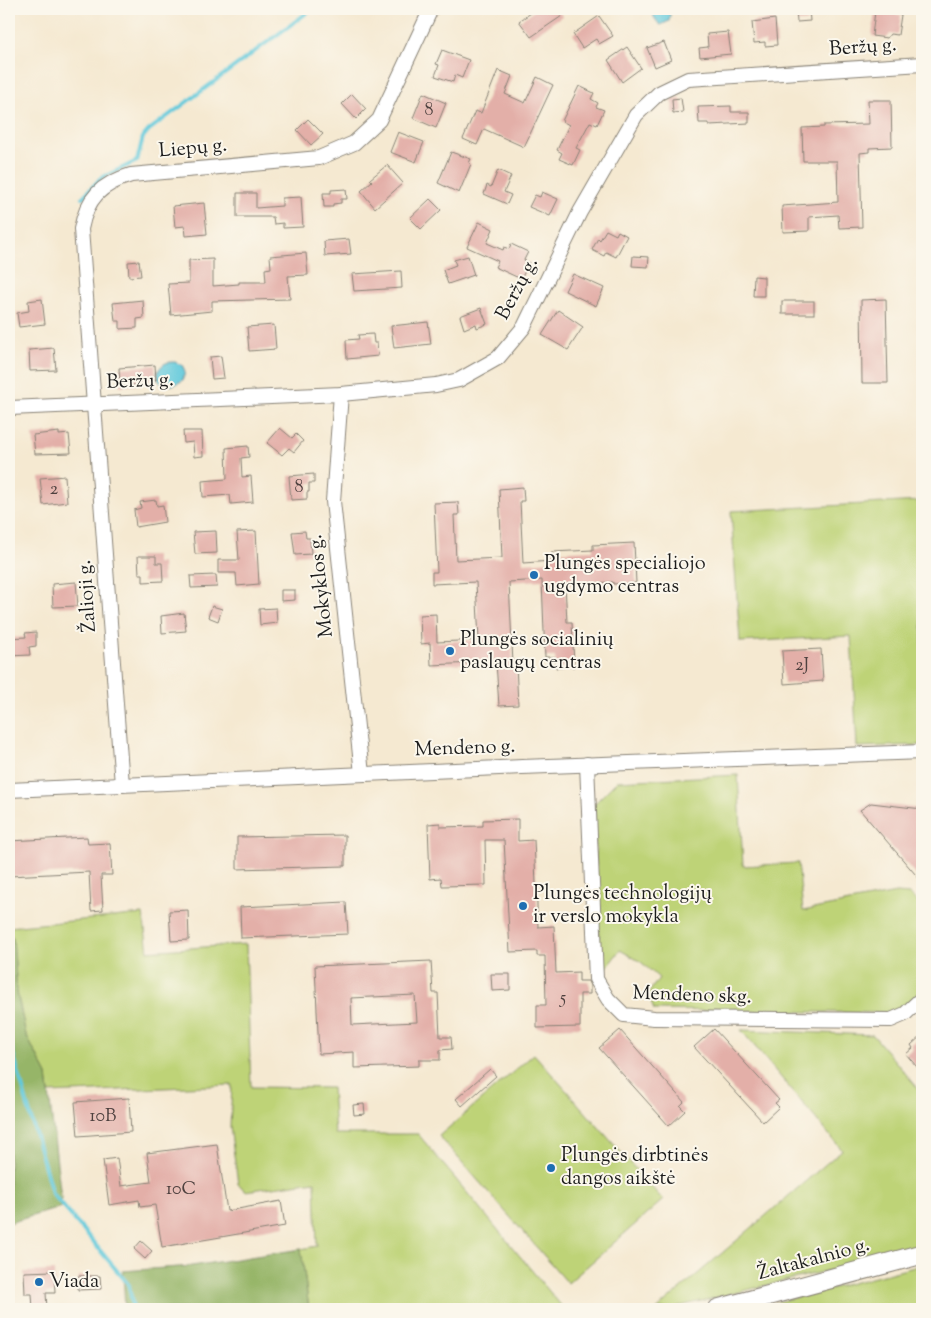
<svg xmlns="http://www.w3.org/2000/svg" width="931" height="1318" font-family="'Sorts Mill Goudy',serif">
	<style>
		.green { fill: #bed377; stroke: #6d784a }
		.forest { fill: #96b568; stroke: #596842 }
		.water { fill: #60c9db; stroke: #3e727c }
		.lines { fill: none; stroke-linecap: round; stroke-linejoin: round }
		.stream { stroke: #60c9db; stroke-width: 4 }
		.building { fill: #e3afa8; fill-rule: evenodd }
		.minor-casing { stroke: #888276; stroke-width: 16 }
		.major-casing { stroke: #888276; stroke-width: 21 }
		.minor { stroke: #fff; stroke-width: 14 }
		.major { stroke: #fff; stroke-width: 19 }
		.poi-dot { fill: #1f6fb2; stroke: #fbf7ec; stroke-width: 2 }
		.labels { text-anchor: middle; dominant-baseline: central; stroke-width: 4; stroke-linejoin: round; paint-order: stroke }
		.number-label { font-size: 18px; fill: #4e413f }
		.street-label { font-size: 20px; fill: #1c1c1c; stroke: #fbf7ec }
		.poi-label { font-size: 20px; fill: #1c1c1c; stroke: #fbf7ec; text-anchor: start }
	</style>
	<rect width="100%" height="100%" fill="#fbf7ec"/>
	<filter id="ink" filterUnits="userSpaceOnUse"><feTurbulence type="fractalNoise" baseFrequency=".02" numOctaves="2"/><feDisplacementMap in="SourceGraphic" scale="10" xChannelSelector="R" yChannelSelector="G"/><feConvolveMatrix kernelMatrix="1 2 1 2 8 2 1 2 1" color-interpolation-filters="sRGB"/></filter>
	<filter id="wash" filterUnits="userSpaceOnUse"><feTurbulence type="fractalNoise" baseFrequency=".0096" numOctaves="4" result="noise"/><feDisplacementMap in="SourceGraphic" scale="20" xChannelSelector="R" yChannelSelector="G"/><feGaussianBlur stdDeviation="1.12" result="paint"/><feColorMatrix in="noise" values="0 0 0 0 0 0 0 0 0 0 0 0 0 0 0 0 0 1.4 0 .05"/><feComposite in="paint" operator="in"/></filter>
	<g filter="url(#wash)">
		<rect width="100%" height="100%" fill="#f5e9d1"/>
		<g class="green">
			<path d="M922 501V745L857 747 851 636 740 642 731 511Z"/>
			<path d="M738 775 743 866 798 863 803 911 896 893 909 894 922 906V990L897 1013 654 1010 648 994 659 978 641 962 620 950 604 971 600 967 594 804 617 781Z"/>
			<path d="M143 914 148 951 246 944 251 1087 332 1088 335 1134H418L564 1309H309L301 1249 317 1246 315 1181 245 1191 238 1183 230 1127 232 1085 49 1093 47 1075 26 1035 17 992 13 938 9 935V927Z"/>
			<path d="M741 1030 873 1035 922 1093V1248L668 1309H657L842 1150Z"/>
			<path d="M534 1054 663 1200 568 1283 439 1136Z"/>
			<path d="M922 1265V1309H751Z"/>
		</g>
		<g class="forest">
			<path d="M9 935 13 938 17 992 26 1035 47 1075 62 1207 9 1223Z"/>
			<path d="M301 1249 309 1309H125L123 1271 192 1266Z"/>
		</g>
		<g class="water">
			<path d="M651 9H669L670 15 669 21 661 25C655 21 653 15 651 9Z"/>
			<path d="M175 362 182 365 185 371 183 380C159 396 151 373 163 365 166 362 171 362 175 362Z"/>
		</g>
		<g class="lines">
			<g class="stream">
				<path d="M82 198 101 178 137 161 143 137 149 130 312 9"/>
				<path d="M9 1039 52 1193 129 1285 133 1309"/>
			</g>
		</g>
		<g id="blocks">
			<g class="building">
				<path d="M537 9H557L562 16 531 37 519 21Z"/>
				<path d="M796 9H809L810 21 797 22Z"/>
				<path d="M875 11 901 15 898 35 890 34 887 38 872 36Z"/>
				<path d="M599 16 613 36 599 44 596 39 582 48 573 34Z"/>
				<path d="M775 19 777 45 765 46V42L754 43 752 22Z"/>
				<path d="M728 32 731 54 700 57 699 48 708 47 707 34Z"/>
				<path d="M664 42 671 60 655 67 647 48Z"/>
				<path d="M627 47 641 68 622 82 608 60Z"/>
				<path d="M442 50 469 60 462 78 455 75 453 82 435 76 439 65 436 64Z"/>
				<path d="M498 70 512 76 505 94 525 103 537 77 553 85 524 147 484 129 477 145 463 139 475 111 481 113Z"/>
				<path d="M579 86 594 93 591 99 598 103 596 107 604 110 597 125 590 122 576 148 580 150 573 165 559 159 562 153 557 150 569 125 562 121Z"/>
				<path d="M423 93 446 103 436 128 413 118Z"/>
				<path d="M352 94 366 109 356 119 342 104Z"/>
				<path d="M681 98 683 112 673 113 672 99Z"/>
				<path d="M868 100H891L892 147 869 148V152L860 153 862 227 839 228 838 215 809 217V231L783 232 782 206 838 202 837 161H803L802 128 824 127V125L869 124Z"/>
				<path d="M731 106V112H749V123L709 125V123H699L698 107Z"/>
				<path d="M308 119 323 134 311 145 297 130Z"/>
				<path d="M398 132 424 142 416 162 390 152Z"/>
				<path d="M451 152 471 159 469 163 471 164 459 193 438 183Z"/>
				<path d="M387 165 403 183 375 208 361 191 372 181 370 179Z"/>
				<path d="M498 170 511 176 504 192 511 195 507 204 484 194 487 185 491 187Z"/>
				<path d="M346 189 347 199H341V203L333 204V207H324L323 193H331V190Z"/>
				<path d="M542 192 558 199 550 216 529 207 535 195 540 197Z"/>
				<path d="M237 193H256V208L282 206V198L301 197 303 227 283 228V223L274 224 273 217H237Z"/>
				<path d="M430 199 441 210 421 229 410 218Z"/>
				<path d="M204 203 207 234 186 236 185 226 175 227 173 206Z"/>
				<path d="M479 222 493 229 487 243 503 250 504 247 509 249 511 244 528 252 524 260 529 263 521 279 495 267 498 261 467 247Z"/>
				<path d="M606 230 616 235 618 231 627 236 616 257 606 252 604 256 592 250 598 238 600 240Z"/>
				<path d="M349 239 351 254 325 256 324 241Z"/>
				<path d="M306 253 308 275 288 276 290 299 212 301V311L171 315 168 284 189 283V260L213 259V286L239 284V282H266L265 269 271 268 270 256Z"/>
				<path d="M468 256 474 275 448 284 443 270 456 265 454 260Z"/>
				<path d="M633 256 649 257 648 267 632 266Z"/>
				<path d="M139 261 141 276 129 277 128 262Z"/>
				<path d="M401 271 402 288 354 291 352 274Z"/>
				<path d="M573 274 604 288 596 306 565 291Z"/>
				<path d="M754 276 764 277V296H753Z"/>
				<path d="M42 299 45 324 19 327 17 313 29 311 28 301Z"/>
				<path d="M886 299 888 383H862L861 300Z"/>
				<path d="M143 300 144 318 137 319V328L120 329V321H115L113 303Z"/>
				<rect x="782" y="301" width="32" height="13"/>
				<path d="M481 308 487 324 477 328 476 324 464 329 460 316Z"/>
				<path d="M558 310 583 327 568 350 542 335Z"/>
				<path d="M428 322 431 344 394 348 391 326Z"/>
				<path d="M274 325 276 349 249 351 247 327Z"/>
				<path d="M373 334 374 343H377L378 356 347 359 346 340 359 339 358 335Z"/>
				<path d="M54 348 56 370 30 371 29 350Z"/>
				<path d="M221 356 224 378 212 379 210 357Z"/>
				<path d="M155 365 156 380 136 381V385L120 386 119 368Z"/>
				<path d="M280 428 292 438 296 434 303 441 294 452 289 448 282 455 267 443Z"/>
				<path d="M183 431H202L203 456 194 457 193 442 184 443Z"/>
				<path d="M59 432V435L69 434 71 453 35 454 33 435Z"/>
				<path d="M248 446 249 457 241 458 242 477 251 476 253 502 231 504 230 495 203 497 202 481 227 479 226 448Z"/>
				<path d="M314 474V483H309V492H307V499L291 500 289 476Z"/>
				<path d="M65 476 67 502 43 505 40 478Z"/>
				<path d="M523 487 524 501H520L523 563 552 561V552L593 550V545L634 543 636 583 613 584V582L565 584 567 622H572L574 667 556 668 555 657H545L542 580 509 582 513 664H516L518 705 499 706 496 662 431 665 430 643 421 644 420 615 436 614 437 642 479 640 476 582 432 584V572H437L434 503 458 502 459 515H454L456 560 502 558 499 489Z"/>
				<path d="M156 500 157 506 163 505 165 522 136 527 134 510 141 508 140 502Z"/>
				<path d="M216 531 217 553 195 554 193 532Z"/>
				<path d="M256 531 259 584 237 586 236 573H218V560H239L237 532Z"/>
				<path d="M305 531 306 538H310L311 554 295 555 292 532Z"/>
				<path d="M138 556H156V563H162L163 581 143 582V574H139Z"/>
				<path d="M216 575 217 587 191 588 190 576Z"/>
				<path d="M76 582 78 606 53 607 52 584Z"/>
				<path d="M281 590H295V600L281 601Z"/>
				<path d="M212 606 222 609 218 621 208 617Z"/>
				<path d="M276 608 277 623 260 625 259 609Z"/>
				<path d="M184 613 186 631 162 633 161 616Z"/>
				<path d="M36 632V646L29 647 30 655 9 656V638L26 637 25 633Z"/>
				<path d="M821 649 823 681 784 684 782 651Z"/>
				<path d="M871 803 922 809V882L860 810Z"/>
				<path d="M518 819V841L534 840 538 927 554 926 556 973 579 972V981H588L590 986V994H580V1027L537 1028V1005H546L545 956H537V951L510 952 504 840H485L486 885 442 886 441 878 430 879 428 824 440 823V827L483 826V820Z"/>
				<path d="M345 835V866L237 869V837Z"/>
				<path d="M87 837 88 844 110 843 112 875H101L103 910 91 911 89 872 9 876V841Z"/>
				<path d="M346 902 348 934 241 938 240 907Z"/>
				<path d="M188 910 189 940 171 941 169 911Z"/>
				<path d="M431 961 433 993H438L440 1037H451L452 1049 440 1050V1060H419V1066L354 1068V1052L319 1054 315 966ZM415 995 417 1022 352 1025 351 998Z"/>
				<path d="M491 974H510V990L492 991Z"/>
				<path d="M714 1029 779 1100 775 1103 779 1107 763 1122 694 1047Z"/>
				<path d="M620 1030 684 1102 680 1106 685 1111 669 1126 599 1048Z"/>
				<path d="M922 1035V1073L906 1054 913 1048 911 1045Z"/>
				<path d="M490 1069 496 1076 462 1106 456 1099Z"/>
				<path d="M129 1098 131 1132 78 1136 75 1102Z"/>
				<path d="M364 1104 365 1114 354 1115 353 1105Z"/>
				<path d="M217 1144 227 1211 281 1201 285 1226 162 1247 155 1205 140 1207 139 1200 109 1205 103 1160 117 1158 121 1186 151 1182 147 1153Z"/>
				<path d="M141 1241 152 1251 145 1259 134 1249Z"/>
				<path d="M54 1271 55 1293H46L47 1309H33L32 1294H25L24 1272Z"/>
				<path d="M78 1276H100L101 1289 78 1290Z"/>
			</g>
		</g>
	</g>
	<g filter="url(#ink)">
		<use href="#blocks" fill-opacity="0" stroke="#888276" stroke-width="1"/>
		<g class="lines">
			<defs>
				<g id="minor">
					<path d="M341 394 333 501 362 774"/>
					<path d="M9 408 341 394 436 385 459 380 498 358 524 327 580 212 636 115 659 93 688 79 922 64"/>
					<path d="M587 764 596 979 608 999 624 1015 654 1018 891 1020 905 1014 922 998"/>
					<path d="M122 785 81 229C87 198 101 184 131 175L319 158 354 143 379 120 431 9"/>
					<path d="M9 790 522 767 922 752"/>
				</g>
				<path id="major" d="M718 1309 922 1254"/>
			</defs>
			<use href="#minor" class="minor-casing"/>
			<use href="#major" class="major-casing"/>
			<use href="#minor" class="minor"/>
			<use href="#major" class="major"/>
		</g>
	</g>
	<g class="poi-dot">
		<circle cx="534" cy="575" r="5"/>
		<circle cx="450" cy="651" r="5"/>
		<circle cx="523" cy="906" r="5"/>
		<circle cx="551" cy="1168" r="5"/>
		<circle cx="39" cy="1282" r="5"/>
	</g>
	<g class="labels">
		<g class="number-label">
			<text x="429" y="111">8</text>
			<text x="299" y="488">8</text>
			<text x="54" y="490">2</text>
			<text x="802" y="666">2J</text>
			<text x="563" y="999">5</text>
			<text x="103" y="1117">10B</text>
			<text x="181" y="1190">10C</text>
		</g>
		<g class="street-label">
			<text transform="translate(863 48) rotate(-4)">Beržų g.</text>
			<text transform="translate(193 149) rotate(-5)">Liepų g.</text>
			<text transform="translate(518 289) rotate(-62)">Beržų g.</text>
			<text transform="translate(140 382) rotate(-2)">Beržų g.</text>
			<text transform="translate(322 586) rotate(-96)">Mokyklos g.</text>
			<text transform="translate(88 596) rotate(-94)">Žalioji g.</text>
			<text transform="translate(465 749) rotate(-2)">Mendeno g.</text>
			<text transform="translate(692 996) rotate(2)">Mendeno skg.</text>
			<text transform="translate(814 1260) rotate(-15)">Žaltakalnio g.</text>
		</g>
		<g class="poi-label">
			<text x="544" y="564">Plungės specialiojo<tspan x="544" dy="23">ugdymo centras</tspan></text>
			<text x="460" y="640">Plungės socialinių<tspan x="460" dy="23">paslaugų centras</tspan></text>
			<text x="533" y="894">Plungės technologijų<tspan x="533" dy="23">ir verslo mokykla</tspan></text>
			<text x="561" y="1156">Plungės dirbtinės<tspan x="561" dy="23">dangos aikštė</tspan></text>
			<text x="49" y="1282">Viada</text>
		</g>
	</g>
	<rect width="931" height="1318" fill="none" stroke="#fbf7ec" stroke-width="30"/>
</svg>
